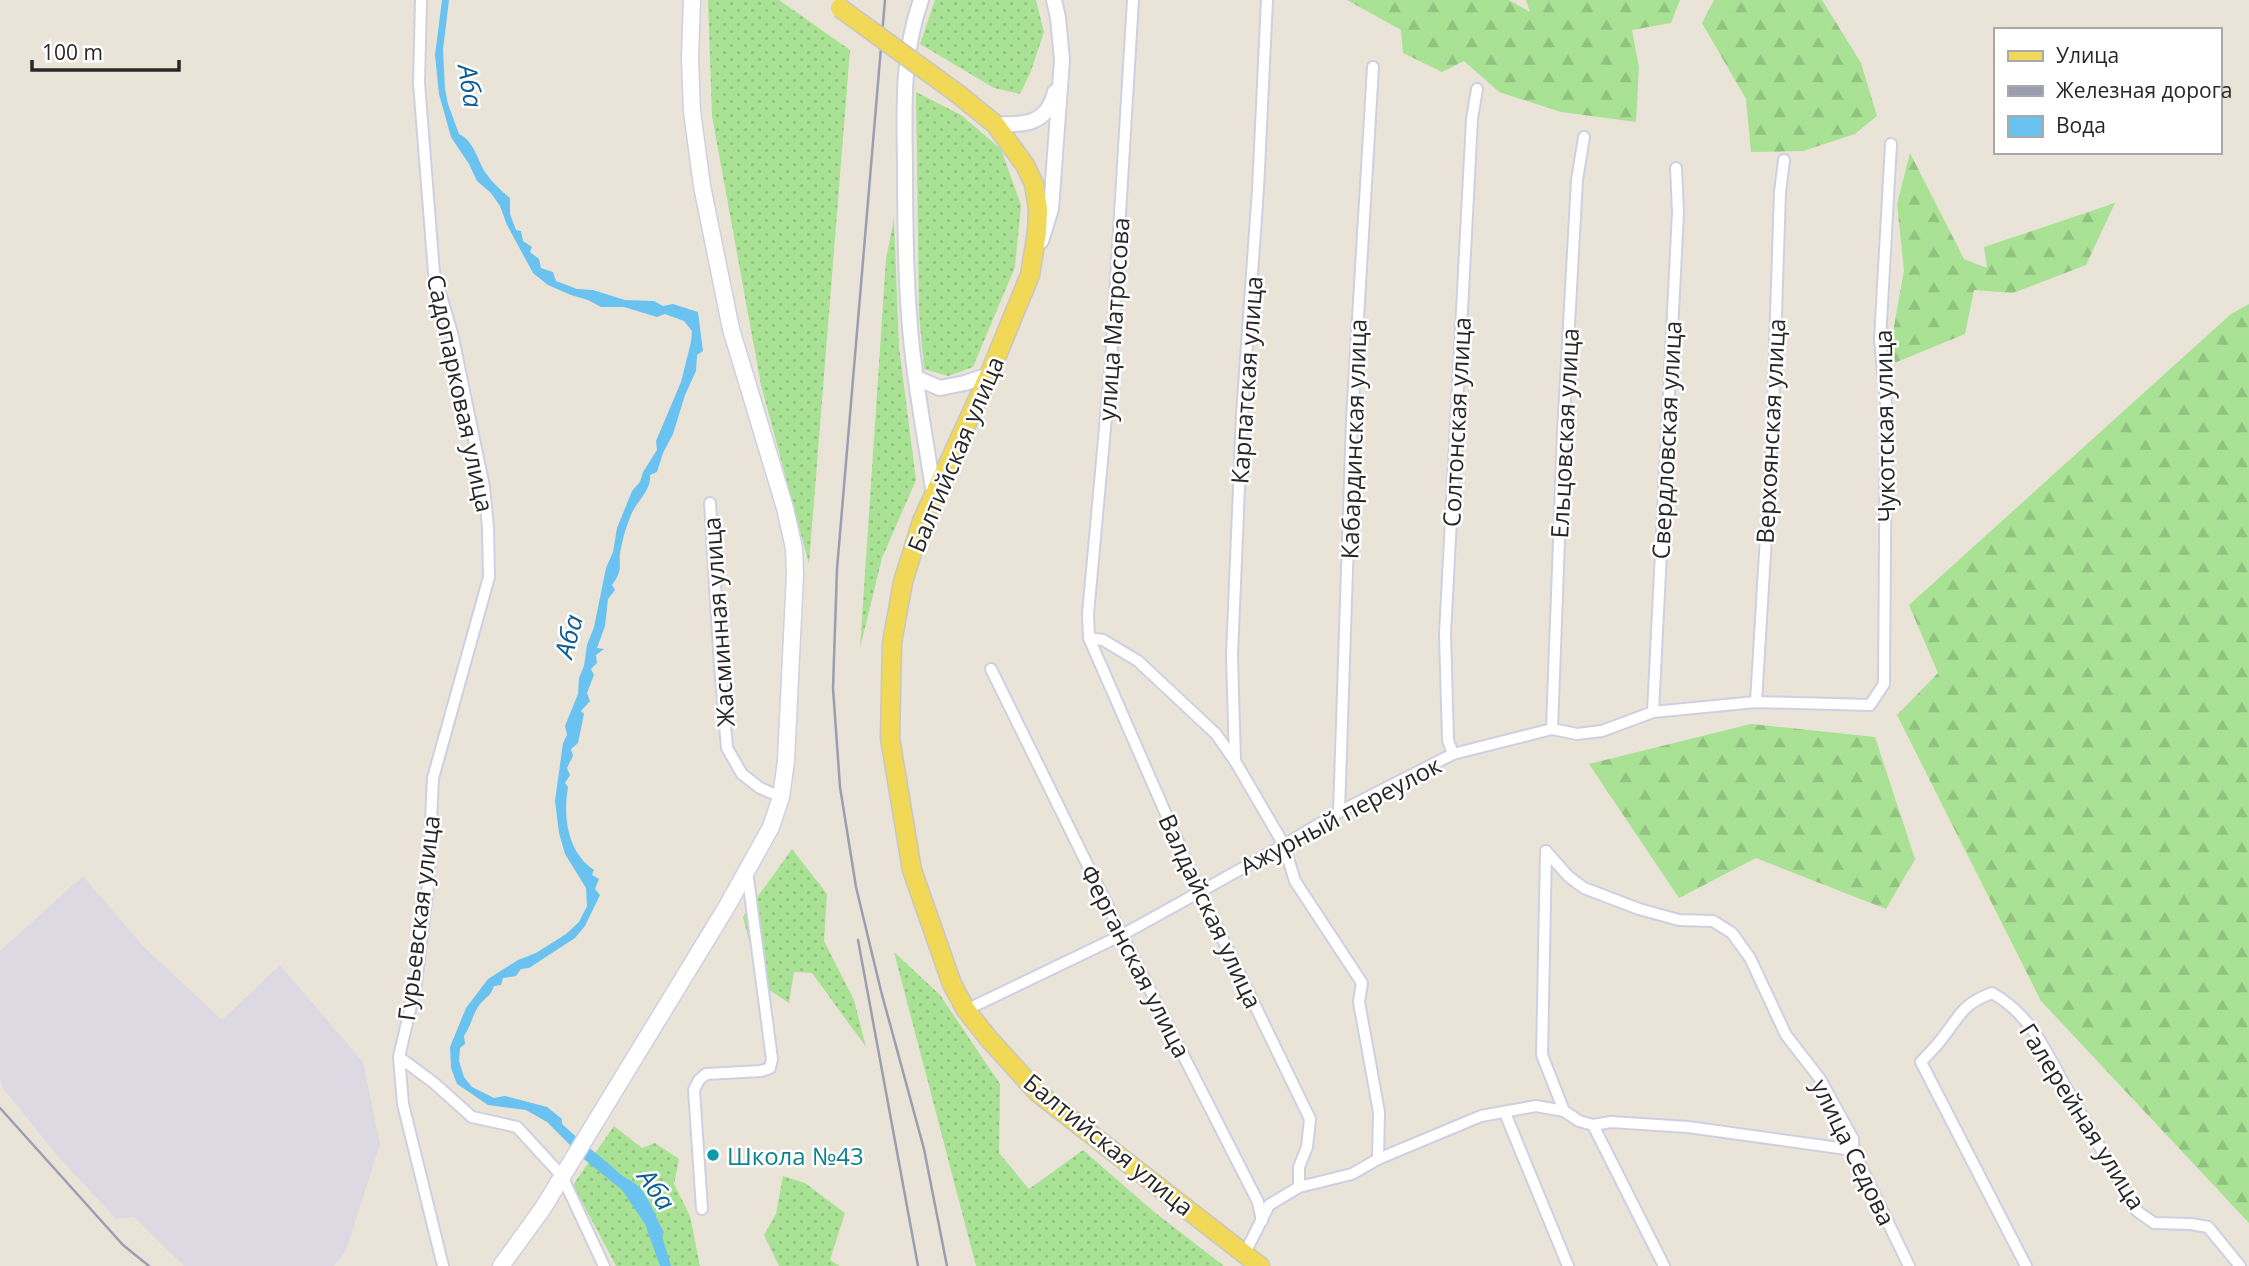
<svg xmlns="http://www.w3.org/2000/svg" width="2249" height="1266" font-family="'Open Sans',sans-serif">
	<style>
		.industrial { fill: #ddd9e2 }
		.grass { fill: url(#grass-dots) }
		.forest { fill: url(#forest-firs) }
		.water { fill: #69c2ef }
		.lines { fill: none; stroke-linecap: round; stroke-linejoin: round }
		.minor-casing { stroke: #ced0e1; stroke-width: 14 }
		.tertiary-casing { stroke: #ced0e1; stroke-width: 18 }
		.secondary-casing { stroke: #ced0e1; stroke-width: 19 }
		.primary-casing { stroke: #c7c7c7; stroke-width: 21 }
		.minor { stroke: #fff; stroke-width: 10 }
		.tertiary { stroke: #fff; stroke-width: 14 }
		.secondary { stroke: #fff; stroke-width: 16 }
		.primary { stroke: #f1d857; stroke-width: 18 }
		.rail { stroke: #9b9db2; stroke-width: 2.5 }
		.primary-bridge-casing { stroke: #c7c7c7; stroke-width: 21; stroke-linecap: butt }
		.primary-bridge { stroke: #f1d857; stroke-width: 18 }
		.culture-dot { fill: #0f9aa8; stroke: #fff; stroke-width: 2.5 }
		.labels { text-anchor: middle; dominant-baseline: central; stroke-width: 5; stroke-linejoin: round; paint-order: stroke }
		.street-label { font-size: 24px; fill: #272727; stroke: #fff }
		.culture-label { font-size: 24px; fill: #0d838f; stroke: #fff; text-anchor: start }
		.water-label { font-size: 26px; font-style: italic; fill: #0c5d97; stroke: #fff }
	</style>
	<defs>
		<pattern id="grass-dots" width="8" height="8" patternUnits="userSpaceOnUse" patternTransform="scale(1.75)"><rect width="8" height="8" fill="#a9e294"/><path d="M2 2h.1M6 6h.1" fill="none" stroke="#91c280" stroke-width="1.8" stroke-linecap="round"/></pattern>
		<pattern id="forest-firs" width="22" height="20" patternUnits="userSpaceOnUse" patternTransform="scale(1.75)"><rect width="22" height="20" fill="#a9e294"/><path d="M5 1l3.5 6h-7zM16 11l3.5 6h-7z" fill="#91c280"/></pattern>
	</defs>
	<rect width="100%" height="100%" fill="#eae4d8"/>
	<path class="industrial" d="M83 876 143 946 222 1020 280 965 363 1062 380 1144 346 1251 334 1266H184L134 1217 116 1219 55 1153 2 1087 0 1077V951Z"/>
	<g class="grass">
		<path d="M708 0H779L850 50 809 564 761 385 712 116Z"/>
		<path d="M935 0H1036L1044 32 1031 71 1020 94 994 88 920 44Z"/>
		<path d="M916 92 961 115 1001 149 1021 205 1015 267 973 367 948 376 924 369 919 313Z"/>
		<path d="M894 219 899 347 916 480 882 558 860 648 886 259Z"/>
		<path d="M792 849 827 894 824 941 854 1000 866 1047 812 973 794 972 789 1003 760 984 743 917Z"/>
		<path d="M894 952 940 995 1000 1084 999 1153 1029 1189 1083 1150 1153 1211 1224 1266H976Z"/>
		<path d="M614 1126 642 1148 655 1143 679 1159 674 1184 690 1216 700 1266H616L573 1185Z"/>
		<path d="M783 1176 805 1183 845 1213 830 1260 840 1266H779L764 1235 776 1214Z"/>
	</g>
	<g class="forest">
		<path d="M1347 0H1509L1530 12 1526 0H1680L1671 23 1632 30 1639 67 1636 122 1561 112 1499 92 1464 61 1442 72 1403 53 1401 30Z"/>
		<path d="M1714 0H1822L1861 63 1877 116 1855 134 1803 151 1751 152 1746 99 1702 23Z"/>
		<path d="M1910 153 1964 259 1987 268 1984 247 2115 203 2086 265 2013 293 1974 290 1965 334 1887 366 1904 270 1897 204Z"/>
		<path d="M2249 304V1223L2041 1001 1897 715 1938 673 1909 605 2231 314Z"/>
		<path d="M1751 724 1875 737 1915 859 1886 909 1756 858 1679 898 1589 764Z"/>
	</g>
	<path class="water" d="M442 0H449L443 50 445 89 448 104 459 134C474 141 477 159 485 172 492 182 500 190 510 198V214L516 230 521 231 523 241 532 247 530 252 539 259 541 268 553 272 556 281 577 289 593 290 625 300 654 301 663 306 673 304 698 312 703 351 697 355 696 371 685 395 673 434 663 453 657 472 650 475C652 490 636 502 631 515 627 525 623 537 621 548 617 564 625 568 612 585L615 590 608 599 605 626 597 648 604 649 596 655 597 663 591 669 594 675 587 693 590 701 581 711 584 714 578 743 571 749 573 756 567 768 570 775 565 783 568 787C563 816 567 852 594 870L592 875 599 879 595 889 600 895 585 926 575 938 529 968 521 969 516 976 503 978 501 985 494 986C491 996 486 997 480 1004 473 1013 471 1026 464 1036L465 1044 460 1048 459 1061 464 1077 472 1087 494 1098 505 1096 547 1107 562 1119V1124C581 1142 602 1157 620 1174 626 1179 633 1181 638 1186 651 1199 654 1216 664 1232L662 1236 671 1266H660L645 1224 622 1190 585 1160 547 1122 526 1110 488 1105 457 1084 451 1068 450 1047 466 1008 488 979 518 960 536 953 566 934 579 922 587 906 586 888 565 854 559 833 555 801 563 743 567 735 565 726 578 694 579 678 584 666 587 645 594 627 606 568 613 552 617 528 632 491 640 482 643 472 657 450 656 441 681 382 691 342 692 331 684 321 665 314 657 317 624 307H601L588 300 571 295 548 285 533 273 507 225 500 206 491 193 477 181 469 164 451 137 439 94 435 55Z"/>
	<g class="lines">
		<defs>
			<g id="minor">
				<path d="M421 0 419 83 434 273 452 333 484 487 488 527 489 577 433 778 428 885 416 984 399 1057 403 1104 443 1266"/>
				<path d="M1133 0 1111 362 1088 614 1089 638 1200 892 1310 1119 1307 1147 1299 1167V1187"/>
				<path d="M710 503 720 666 727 748 742 774 760 788 781 797"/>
				<path d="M1089 638 1103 640 1138 661 1216 734 1235 761 1284 845 1295 881 1362 983 1359 1002 1379 1112 1378 1159"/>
				<path d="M991 669 1122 935 1258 1202 1262 1221"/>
				<path d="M1756 702 1772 438 1780 192 1784 160"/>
				<path d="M1653 712 1678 212 1676 168"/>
				<path d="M1552 729 1563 433 1577 180 1584 137"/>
				<path d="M1453 754 1448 740 1445 634 1472 119 1477 89"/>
				<path d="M1235 761 1232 655 1242 415 1258 189 1267 0"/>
				<path d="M1339 812 1352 419 1373 67"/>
				<path d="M1546 851 1568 876 1584 888 1639 909 1679 920 1713 921 1732 933 1750 958 1786 1035 1820 1079 1853 1139V1150L1909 1266"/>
				<path d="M1546 851 1542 1055 1564 1111 1579 1121 1593 1125 1664 1266"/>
				<path d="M966 1010 1122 935 1284 845 1339 812 1453 754 1552 729 1577 734 1602 731 1653 712 1756 702 1870 705 1884 684 1886 404 1880 340 1891 144"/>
				<path d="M399 1057 434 1083 472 1117 517 1127 562 1176 604 1266"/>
				<path d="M1505 1113 1568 1266"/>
				<path d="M1593 1125 1611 1122 1688 1127 1853 1150"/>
				<path d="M702 1209 694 1090 699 1080 706 1074 761 1071 770 1068 772 1059 747 871"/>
				<path d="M1245 1253 1269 1205 1299 1187 1352 1174 1378 1159 1481 1116 1536 1106 1564 1111"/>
				<path d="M2026 1266 1921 1062C1927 1055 1934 1049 1940 1041 1960 1017 1960 1005 1992 993 2035 1017 2048 1058 2072 1098 2093 1136 2115 1173 2137 1211L2154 1223 2191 1224 2208 1227 2240 1266"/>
			</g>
			<g id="tertiary">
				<path d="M921 0C902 53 904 109 905 164 905 214 905 265 909 314 913 375 925 435 934 495"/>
				<path d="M995 124C1024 125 1047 125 1055 92"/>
				<path d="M1041 241 1051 209 1062 60 1058 18 1054 0"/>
				<path d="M916 378 940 388 965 383 989 375"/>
			</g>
			<path id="secondary" d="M501 1266 543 1208 726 908 771 827 781 797 786 761 795 574 794 548 785 508 731 329 702 186 692 111 690 58 692 0"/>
			<path id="primary" d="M958 94 995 124 1025 165 1034 184 1038 209 1037 232 1030 275 989 375 922 521 903 582 892 643 890 738 912 870 952 984 966 1010 989 1039 1038 1093 1260 1266"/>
		</defs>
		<use href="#minor" class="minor-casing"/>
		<use href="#tertiary" class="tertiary-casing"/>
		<use href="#secondary" class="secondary-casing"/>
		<use href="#primary" class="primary-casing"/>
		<use href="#minor" class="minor"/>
		<use href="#tertiary" class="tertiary"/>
		<use href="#secondary" class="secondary"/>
		<use href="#primary" class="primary"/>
		<g class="rail">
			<path d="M885 0 837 569 833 688 840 787 856 887 881 991 924 1149 947 1266"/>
			<path d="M858 940 918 1266"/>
			<path d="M0 1108 123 1245 149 1266"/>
		</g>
		<defs>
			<path id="primary-bridge" d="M840 8 958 94"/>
		</defs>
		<use href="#primary-bridge" class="primary-bridge-casing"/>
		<use href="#primary-bridge" class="primary-bridge"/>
	</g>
	<circle class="culture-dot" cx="713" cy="1155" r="7"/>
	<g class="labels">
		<g class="street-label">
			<text transform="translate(1113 319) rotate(-86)">улица Матросова</text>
			<text transform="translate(1246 380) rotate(-86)">Карпатская улица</text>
			<text transform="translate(461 393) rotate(78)">Садопарковая улица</text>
			<text transform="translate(1456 422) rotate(-87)">Солтонская улица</text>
			<text transform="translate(1884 426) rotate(-91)">Чукотская улица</text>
			<text transform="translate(1770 431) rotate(-87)">Верхоянская улица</text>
			<text transform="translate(1564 433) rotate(-87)">Ельцовская улица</text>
			<text transform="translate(1353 439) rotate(-88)">Кабардинская улица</text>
			<text transform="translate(1666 440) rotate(-87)">Свердловская улица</text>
			<text transform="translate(955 454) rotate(-67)">Балтийская улица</text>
			<text transform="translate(718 622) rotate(-94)">Жасминная улица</text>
			<text transform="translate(1340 815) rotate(-28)">Ажурный переулок</text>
			<text transform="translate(1211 911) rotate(65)">Валдайская улица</text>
			<text transform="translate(418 918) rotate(-83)">Гурьевская улица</text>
			<text transform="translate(1136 961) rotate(63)">Ферганская улица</text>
			<text transform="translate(2083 1116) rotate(58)">Галерейная улица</text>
			<text transform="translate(1109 1144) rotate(39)">Балтийская улица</text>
			<text transform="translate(1854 1152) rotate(64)">улица Седова</text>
		</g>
		<g class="culture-label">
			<text x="727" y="1155">Школа №43</text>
		</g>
		<g class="water-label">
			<text transform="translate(471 86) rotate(81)">Аба</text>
			<text transform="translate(568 636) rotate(-75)">Аба</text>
			<text transform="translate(657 1189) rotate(55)">Аба</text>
		</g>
	</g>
	<rect x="1994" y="28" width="228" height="126" fill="#ffffff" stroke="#a9a9a9" stroke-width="2"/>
	<rect x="2008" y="51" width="35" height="10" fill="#f1d857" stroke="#a9a9a9" stroke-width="2"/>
	<text x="2056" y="63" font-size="21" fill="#272727">Улица</text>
	<rect x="2008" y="86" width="35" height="10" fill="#9b9db2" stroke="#a9a9a9" stroke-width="2"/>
	<text x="2056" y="98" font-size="21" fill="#272727">Железная дорога</text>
	<rect x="2008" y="116" width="35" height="21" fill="#69c2ef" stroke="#a9a9a9" stroke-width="2"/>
	<text x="2056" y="133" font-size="21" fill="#272727">Вода</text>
	<path d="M32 60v10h147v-10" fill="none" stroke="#272727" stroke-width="3.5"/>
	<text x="42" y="60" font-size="21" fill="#272727" stroke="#ffffff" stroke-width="5" paint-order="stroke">100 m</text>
</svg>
